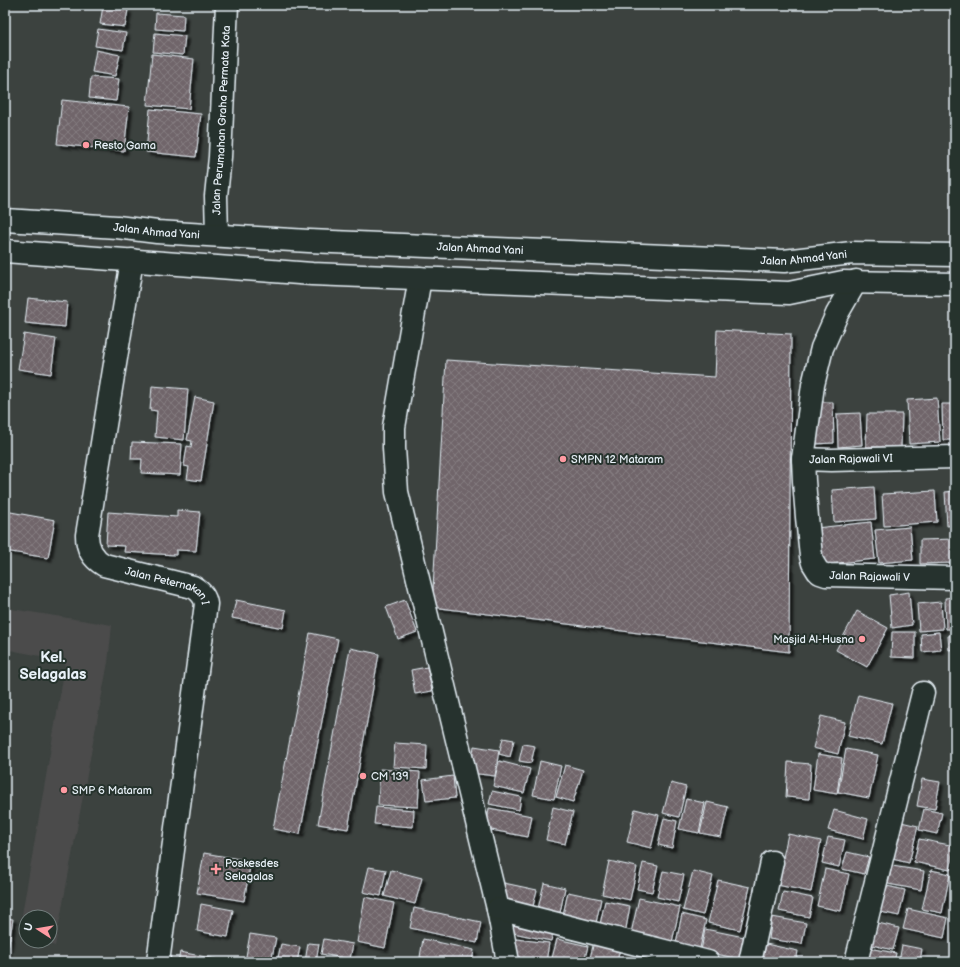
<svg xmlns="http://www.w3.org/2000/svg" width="960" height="967" font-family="'Balsamiq Sans',sans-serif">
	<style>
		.built { fill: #4c4c4c }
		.building { fill: url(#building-cross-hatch); stroke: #e8f1f8; filter: url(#shadow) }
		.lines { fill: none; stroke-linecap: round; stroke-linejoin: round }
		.minor-casing { stroke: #e8f1f8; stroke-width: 25 }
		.highway-casing { stroke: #e8f1f8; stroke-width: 25 }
		.minor { stroke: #26332d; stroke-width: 22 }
		.highway { stroke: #26332d; stroke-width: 22 }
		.poi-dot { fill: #ff9aa2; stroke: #26332d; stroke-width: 1.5 }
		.labels { text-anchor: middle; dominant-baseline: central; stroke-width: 4; stroke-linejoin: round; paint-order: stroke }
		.street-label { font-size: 11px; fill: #e8f1f8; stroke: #26332d }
		.poi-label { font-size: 11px; fill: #e8f1f8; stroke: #26332d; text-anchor: start }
		.district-label { font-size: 15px; font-weight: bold; fill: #e8f1f8; stroke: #26332d }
	</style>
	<defs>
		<pattern id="building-cross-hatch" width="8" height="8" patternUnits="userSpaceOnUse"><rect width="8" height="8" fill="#70656a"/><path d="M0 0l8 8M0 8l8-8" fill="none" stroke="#847c80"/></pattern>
		<filter id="shadow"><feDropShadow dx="3.5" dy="3.5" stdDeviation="1" flood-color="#0009"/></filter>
	</defs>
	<rect width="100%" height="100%" fill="#3c423f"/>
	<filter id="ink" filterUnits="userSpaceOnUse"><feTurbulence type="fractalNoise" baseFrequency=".025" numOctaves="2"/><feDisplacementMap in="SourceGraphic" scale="8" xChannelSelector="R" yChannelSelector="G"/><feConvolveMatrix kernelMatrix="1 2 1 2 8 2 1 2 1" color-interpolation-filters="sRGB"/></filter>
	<g filter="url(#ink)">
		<path class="built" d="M5 608 112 625 108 662 55 946 43 941H50V917H26V934L19 932 66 661 5 649Z"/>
		<g class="building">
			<path d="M103 6 128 10 125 27 100 24Z"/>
			<path d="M156 13 184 15 183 31 155 29Z"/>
			<path d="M98 29 126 33 123 50 95 46Z"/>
			<path d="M155 33 185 36 183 55 153 52Z"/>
			<path d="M96 50 120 55 115 76 92 72Z"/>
			<path d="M152 54 194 59 189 109 147 105Z"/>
			<path d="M91 77 119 79 116 101 89 98Z"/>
			<path d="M62 100 129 107 124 151 57 144Z"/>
			<path d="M150 109 201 114 196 157 146 152Z"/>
			<path d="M28 298 67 302 65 327 25 323Z"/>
			<path d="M717 330 791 334 789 652 432 607 446 360 715 377Z"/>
			<path d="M24 334 56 339 51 374 18 369Z"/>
			<path d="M152 386 188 389 184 440 155 437 157 411 150 410Z"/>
			<path d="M195 397 214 401 201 481 187 479 189 467 184 466 187 446 191 447 192 441 187 440Z"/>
			<path d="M937 398 940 442 909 444 907 400Z"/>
			<path d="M813 402H833L834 443 814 444Z"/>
			<path d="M942 404H955V440H943Z"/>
			<path d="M860 413 862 445 838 447 837 414Z"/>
			<path d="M867 414H902L901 447H866Z"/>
			<path d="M132 442 182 444 180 475 141 473 142 459H131Z"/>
			<path d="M874 487 876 519 834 522 832 490Z"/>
			<path d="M935 491 937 522 884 526 882 494Z"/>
			<path d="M955 491V525L947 526 945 492Z"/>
			<path d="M177 510 200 512 196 551 176 550V555L124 552 125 546 106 545 108 512 177 517Z"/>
			<path d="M5 511 55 520 48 558 5 551Z"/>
			<path d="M871 522 875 559 820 565 816 528Z"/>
			<path d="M910 527 913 560 879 563 875 530Z"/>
			<path d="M955 539V563L920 564V540Z"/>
			<path d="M909 592 912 625 892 628 889 595Z"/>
			<path d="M955 597V629H946L945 598Z"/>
			<path d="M236 600 286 610 283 628 232 618Z"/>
			<path d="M405 600 417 632 398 639 386 607Z"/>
			<path d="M941 602 943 629 919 631 917 604Z"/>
			<path d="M857 611 888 628 867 667 836 650Z"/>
			<path d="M892 632H915V658L891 657Z"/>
			<path d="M939 632 941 650 922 652 921 634Z"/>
			<path d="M310 633 338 639 300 834 273 829Z"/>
			<path d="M955 635V649L949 650 948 636Z"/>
			<path d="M350 648 379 654 348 829 318 824Z"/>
			<path d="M427 667 432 691 415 694 411 670Z"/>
			<path d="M858 695 892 703 882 744 848 736Z"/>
			<path d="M821 716 845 722 838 754 813 748Z"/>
			<path d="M503 738 514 740 510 757 499 754Z"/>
			<path d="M395 743 427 745 426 769 393 767Z"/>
			<path d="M523 744 535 746 531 763 519 761Z"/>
			<path d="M474 746 499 750 495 776 470 773Z"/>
			<path d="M846 749 878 755 869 798 838 792Z"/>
			<path d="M818 754 842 758 837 794 813 790Z"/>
			<path d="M499 761 530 769 524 793 493 786Z"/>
			<path d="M540 761 561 766 554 799 533 795Z"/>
			<path d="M788 762 811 764 809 799 786 797Z"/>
			<path d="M565 765 583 770 573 802 556 797Z"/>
			<path d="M380 769 420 772 418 807 378 805Z"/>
			<path d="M453 776 455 798 426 801 423 780Z"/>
			<path d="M922 779 940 782 935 809 917 806Z"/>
			<path d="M671 783 686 787 679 817 663 813Z"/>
			<path d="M492 791 521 797 519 810 489 804Z"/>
			<path d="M686 799 705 803 699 833 679 829Z"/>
			<path d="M707 802 728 807 721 837 700 833Z"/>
			<path d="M376 807 414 810 413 827 374 824Z"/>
			<path d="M553 807 573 812 565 844 546 840Z"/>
			<path d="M489 808 532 816 528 837 486 829Z"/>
			<path d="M635 809 659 815 651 848 627 842Z"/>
			<path d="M924 809 942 813 937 834 919 830Z"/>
			<path d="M834 810 868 819 863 839 828 830Z"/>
			<path d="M664 818 677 821 672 848 658 845Z"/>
			<path d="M897 821 918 826 909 863 888 858Z"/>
			<path d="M788 834 821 841 811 892 777 885Z"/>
			<path d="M828 837 845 840 839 867 822 863Z"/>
			<path d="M919 839 955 846 950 870 914 862Z"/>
			<path d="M847 852 869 857 864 874 842 869Z"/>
			<path d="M204 853 251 861 244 901 197 893Z"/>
			<path d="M609 861 637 867 630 900 602 894Z"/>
			<path d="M643 863 658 866 652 892 637 889Z"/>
			<path d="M892 866 924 871 921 890 888 884Z"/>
			<path d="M369 867 386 870 381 896 363 892Z"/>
			<path d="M825 869 849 874 841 911 817 906Z"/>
			<path d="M391 870 422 878 415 904 384 896Z"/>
			<path d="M931 870 950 874 942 913 922 909Z"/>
			<path d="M663 871 684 875 678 902 657 897Z"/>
			<path d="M693 871 713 876 703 915 683 910Z"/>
			<path d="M718 880 750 887 740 930 708 923Z"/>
			<path d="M504 883 537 890 531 914 499 907Z"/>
			<path d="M544 883 565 888 559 918 537 913Z"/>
			<path d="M882 885 905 890 899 916 876 911Z"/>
			<path d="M568 892 601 899 596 923 563 915Z"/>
			<path d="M783 892 813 898 809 917 779 911Z"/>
			<path d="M365 897 394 903 385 948 357 942Z"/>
			<path d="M639 898 680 907 672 942 631 933Z"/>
			<path d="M605 901 630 906 625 934 599 929Z"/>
			<path d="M201 904 233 910 228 937 197 931Z"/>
			<path d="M414 908 481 922 477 943 410 928Z"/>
			<path d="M908 909 948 918 944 938 903 929Z"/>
			<path d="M682 914 706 920 700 948 676 943Z"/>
			<path d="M507 917 554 927 551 941 504 931Z"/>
			<path d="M772 917 806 923 802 944 769 939Z"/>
			<path d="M5 918 13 919 7 955H5Z"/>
			<path d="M874 922 899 928 893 950 868 944Z"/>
			<path d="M705 929 744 937 740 959 701 951Z"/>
			<path d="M250 934 276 938 271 962H245Z"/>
			<path d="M324 939 353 944 350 959 321 954Z"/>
			<path d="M423 939 474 950 472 962H446L420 957Z"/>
			<path d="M516 939 549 943 546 962H513Z"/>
			<path d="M557 939 588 946 584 962H551Z"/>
			<path d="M594 942 620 948 617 962H589Z"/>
			<path d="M308 943 319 944 316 962H305Z"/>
			<path d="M281 944 300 947 297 962H277Z"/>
			<path d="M766 944 798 951 796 962H762Z"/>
			<path d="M902 945 922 949 920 962H899Z"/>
			<path d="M868 948 896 953 894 962H866Z"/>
			<path d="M180 952 216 959 215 962H178Z"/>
			<path d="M802 959 818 962H801Z"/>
		</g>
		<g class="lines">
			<defs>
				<g id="minor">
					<path id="s1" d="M217 235 216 196 220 157 227 5"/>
					<path id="s2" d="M132 260 87 535C87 548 92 558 104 565L193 587C200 591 205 596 206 604L158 962"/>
					<path d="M420 278 394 427V448L397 492 498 909 508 962"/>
					<path id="s3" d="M955 457 831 460 803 459 804 481 807 517 811 556 813 563 818 571 820 573 826 575 955 578"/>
					<path d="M803 459 813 385 822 348 837 314 856 281"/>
					<path d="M498 909 708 962"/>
					<path d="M750 962 772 862"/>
					<path d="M856 962 923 693"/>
				</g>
				<g id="highway">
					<path id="s4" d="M5 220 117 227 157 232 309 241 784 261 852 253 955 255"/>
					<path d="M5 251 312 274 789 293 843 282 955 284"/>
				</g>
			</defs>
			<use href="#minor" class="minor-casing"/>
			<use href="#highway" class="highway-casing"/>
			<use href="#minor" class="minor"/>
			<use href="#highway" class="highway"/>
		</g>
	</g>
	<g class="poi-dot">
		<circle cx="86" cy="145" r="4"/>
		<circle cx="563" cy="459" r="4"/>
		<circle cx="862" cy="639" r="4"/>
		<circle cx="363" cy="776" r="4"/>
		<circle cx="64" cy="790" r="4"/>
		<path d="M214 863h4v4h4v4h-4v4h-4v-4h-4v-4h4z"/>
	</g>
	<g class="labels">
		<g class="street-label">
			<text stroke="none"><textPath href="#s1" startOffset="115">Jalan Perumahan Graha Permata Kota</textPath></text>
			<text stroke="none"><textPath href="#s4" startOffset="152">Jalan Ahmad Yani</textPath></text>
			<text stroke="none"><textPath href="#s4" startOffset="476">Jalan Ahmad Yani</textPath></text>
			<text stroke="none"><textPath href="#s4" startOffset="800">Jalan Ahmad Yani</textPath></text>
			<text transform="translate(851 459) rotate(-1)">Jalan Rajawali VI</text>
			<text stroke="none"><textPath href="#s3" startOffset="319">Jalan Rajawali V</textPath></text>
			<text stroke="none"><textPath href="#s2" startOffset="383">Jalan Peternakan I</textPath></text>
		</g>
		<g class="poi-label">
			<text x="94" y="145">Resto Gama</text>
			<text x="571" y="459">SMPN 12 Mataram</text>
			<text x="854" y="639" text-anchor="end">Masjid Al-Husna</text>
			<text x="371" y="776">CM 139</text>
			<text x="72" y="790">SMP 6 Mataram</text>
			<text x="225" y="863">Poskesdes<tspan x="225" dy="13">Selagalas</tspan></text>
		</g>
		<g class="district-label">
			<text x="53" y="657">Kel.<tspan x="53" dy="17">Selagalas</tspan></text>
		</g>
	</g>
	<rect width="960" height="967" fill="none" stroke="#26332d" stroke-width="20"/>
	<rect x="10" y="10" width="940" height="947" fill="none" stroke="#e8f1f8" stroke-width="1.5" filter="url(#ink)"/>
	<g transform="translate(38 929) rotate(282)"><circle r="19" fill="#26332d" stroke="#747f7e"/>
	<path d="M0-3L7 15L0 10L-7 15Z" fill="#ff9aa2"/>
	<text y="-6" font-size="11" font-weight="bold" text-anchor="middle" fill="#e8f1f8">U</text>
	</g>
</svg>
